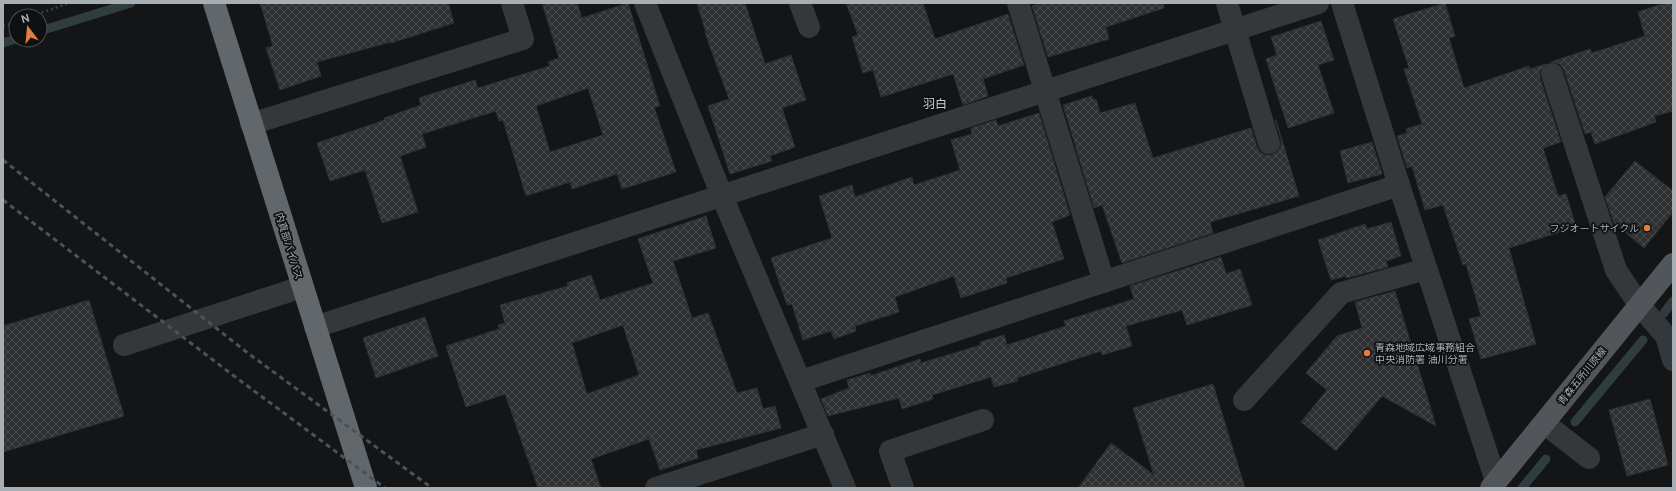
<svg xmlns="http://www.w3.org/2000/svg" width="1676" height="491" font-family="'DM Sans','Noto Sans JP',sans-serif">
	<style>
		.lines { fill: none; stroke-linecap: round; stroke-linejoin: round }
		.stream { stroke: #303d3f; stroke-width: 9 }
		.building { fill: url(#building-cross-hatch); stroke: #2e2f32; fill-rule: evenodd }
		.path { stroke: #3b3f41; stroke-width: 2.5; stroke-dasharray: 2 3; stroke-linecap: butt }
		.minor { stroke: #35383a; stroke-width: 22 }
		.major { stroke: #525559; stroke-width: 22 }
		.highway { stroke: #62676b; stroke-width: 22 }
		.rail { stroke: #4f5255; stroke-width: 3; stroke-dasharray: 5 4; stroke-linecap: butt }
		.poi-dot { fill: #e47d3e; stroke: #0f1011; stroke-width: 1.5 }
		.labels { text-anchor: middle; dominant-baseline: central; stroke-width: 3.5; stroke-linejoin: round; paint-order: stroke }
		.poi-label { font-size: 10px; fill: #a7afb5; stroke: #0f1011; text-anchor: end }
		.street-label { font-size: 10px; fill: #a7afb5; stroke: #0f1011 }
		.quarter-label { font-size: 12px; fill: #c7cdd1; stroke: #0f1011 }
	</style>
	<defs>
		<pattern id="building-cross-hatch" width="8" height="8" patternUnits="userSpaceOnUse"><rect width="8" height="8" fill="#2f3032"/><path d="M0 0l8 8M0 8l8-8" fill="none" stroke="#4a4b4d"/></pattern>
	</defs>
	<rect width="100%" height="100%" fill="#141516"/>
	<g class="lines">
		<g class="stream">
			<path d="M40 31 131 3"/>
			<path d="M3 43 16 39"/>
			<path d="M1664 313 1673 301"/>
			<path d="M1575 422 1643 340"/>
			<path d="M1522 488 1546 459"/>
		</g>
	</g>
	<g class="building">
		<path d="M260 3H448L454 23 391 43V42L317 62 321 76 280 90 266 48 273 46Z"/>
		<path d="M542 3H577L582 18 628 3 660 106 654 107 676 172 622 189 617 174 572 189 570 182 526 196 503 120 499 121 496 111 422 134 426 147 400 156 418 212 382 223 365 170 330 181 317 143 385 120 384 118 421 105 419 98 475 80 478 88 550 66 548 62 559 58ZM588 88 603 135 550 152 536 106Z"/>
		<path d="M697 3H745L765 64 791 55 806 100 782 108 795 147 770 156 772 161 730 174 708 106 729 99 705 33H706Z"/>
		<path d="M846 3H923L935 39 1008 14 1024 65 983 79 988 96 963 105 953 74 881 97 873 70 863 73 852 37 858 35Z"/>
		<path d="M1040 3H1163L1164 8 1106 27 1109 39 1048 57 1032 6Z"/>
		<path d="M1445 3 1455 36 1449 38 1464 88 1529 66 1530 69 1546 64 1540 71V78L1561 142 1543 148 1558 196 1566 194 1576 227 1509 248 1536 344 1481 359 1469 319 1481 316 1466 264 1463 265 1443 205 1425 210 1412 166 1407 168 1397 136 1407 133 1406 129 1422 124 1404 69 1409 68 1393 19Z"/>
		<path d="M1665 3H1673V111L1654 116 1656 122 1595 144 1591 132 1585 134 1564 70 1560 64 1551 62 1590 49 1592 53 1645 36 1638 12Z"/>
		<path d="M1321 21 1334 60 1318 65 1334 113 1288 128 1266 59 1277 55 1271 37Z"/>
		<path d="M1092 96 1093 100 1096 99 1100 113 1135 103 1153 158 1251 128 1257 147 1260 152 1266 155H1272L1278 151 1281 145V139L1275 120H1276L1299 196 1210 222 1213 233 1122 263 1102 205 1094 208 1063 105Z"/>
		<path d="M1039 113 1070 215 1052 222 1064 259 1006 278 1007 283 961 298 954 276 895 297 899 312 855 326 856 331 834 339 831 331 803 340 792 304 787 305 771 258 832 238 819 196 852 185 855 197 912 177 914 185 960 170 951 140 972 134 971 128 996 120 998 126Z"/>
		<path d="M1372 142 1382 174 1348 183 1340 151Z"/>
		<path d="M1635 161 1673 191V212L1644 248 1614 223 1605 197Z"/>
		<path d="M706 216 716 248 673 261 692 318 708 313 737 393 757 388 763 409 775 406 781 428 696 450 698 458 660 470 649 439 591 459 601 488H538L505 394 466 407 446 346 499 329 498 325 505 323 500 305 568 286 567 283 591 275 600 300 653 283 638 239ZM623 325 639 375 587 394 572 343Z"/>
		<path d="M1391 222 1401 256 1386 261 1388 267 1347 278 1346 276 1331 280 1318 240 1365 224 1367 229Z"/>
		<path d="M1221 257 1226 274 1240 269 1252 305 1187 325 1182 310 1126 326 1132 346 1102 355 1101 351 1017 378 1018 381 994 387 991 377 932 395 933 399 902 409 899 398 828 416 821 399 849 388 847 380 870 373V376L920 359 921 363 981 345 980 342 1004 335 1007 345 1066 326 1064 321 1134 299 1130 286Z"/>
		<path d="M1395 291 1436 426 1382 396 1336 451 1301 422 1327 390 1306 373 1337 336 1362 328 1355 302Z"/>
		<path d="M89 300 124 416 3 452V326Z"/>
		<path d="M425 317 438 356 376 378 363 338Z"/>
		<path d="M1213 384 1245 488H1078L1111 443 1154 475 1133 408Z"/>
		<path d="M1650 399 1668 465 1627 476 1609 410Z"/>
	</g>
	<g class="lines">
		<g class="path">
			<path d="M32 16 69 3"/>
			<path d="M3 26 16 22"/>
		</g>
		<g class="minor">
			<path d="M645 3 722 196 845 488"/>
			<path d="M800 3 809 27"/>
			<path d="M1018 3 1104 282"/>
			<path d="M1227 3 1269 143"/>
			<path d="M1342 3 1399 185 1496 481"/>
			<path d="M1552 74 1616 270 1640 306 1666 336 1673 360"/>
			<path d="M251 124 523 39 512 3"/>
			<path d="M315 327 1318 3"/>
			<path d="M124 345 302 287"/>
			<path d="M801 381 1399 185"/>
			<path d="M1244 400 1341 293 1426 269"/>
			<path d="M1544 423 1589 458"/>
			<path d="M656 488 823 434"/>
			<path d="M903 488 890 451 983 420"/>
		</g>
		<path class="major" d="M1491 488 1673 264"/>
		<path class="highway" d="M214 3 366 488"/>
		<g class="rail">
			<path d="M3 160 249 354 432 488"/>
			<path d="M3 200 234 376 385 488"/>
		</g>
	</g>
	<g class="poi-dot">
		<circle cx="1647" cy="228" r="4"/>
		<circle cx="1367" cy="353" r="4"/>
	</g>
	<g class="labels">
		<g class="poi-label">
			<text x="1639" y="228">フジオートサイクル</text>
			<text x="1375" y="347" text-anchor="start">青森地域広域事務組合<tspan x="1375" dy="12">中央消防署 油川分署</tspan></text>
		</g>
		<g class="street-label">
			<text transform="translate(289 246) rotate(73)">内真部バイパス</text>
			<text transform="translate(1582 376) rotate(-51)">青森五所川原線</text>
		</g>
		<g class="quarter-label">
			<text x="935" y="104">羽白</text>
		</g>
	</g>
	<rect width="1676" height="491" fill="none" stroke="#a7afb5" stroke-width="8"/>
	<g transform="translate(28 28) rotate(344)"><circle r="19" fill="#0f1011" stroke="#4c5053"/>
	<path d="M0-3L7 15L0 10L-7 15Z" fill="#e47d3e"/>
	<text y="-6" font-size="11" font-weight="bold" text-anchor="middle" fill="#a7afb5">N</text>
	</g>
</svg>
